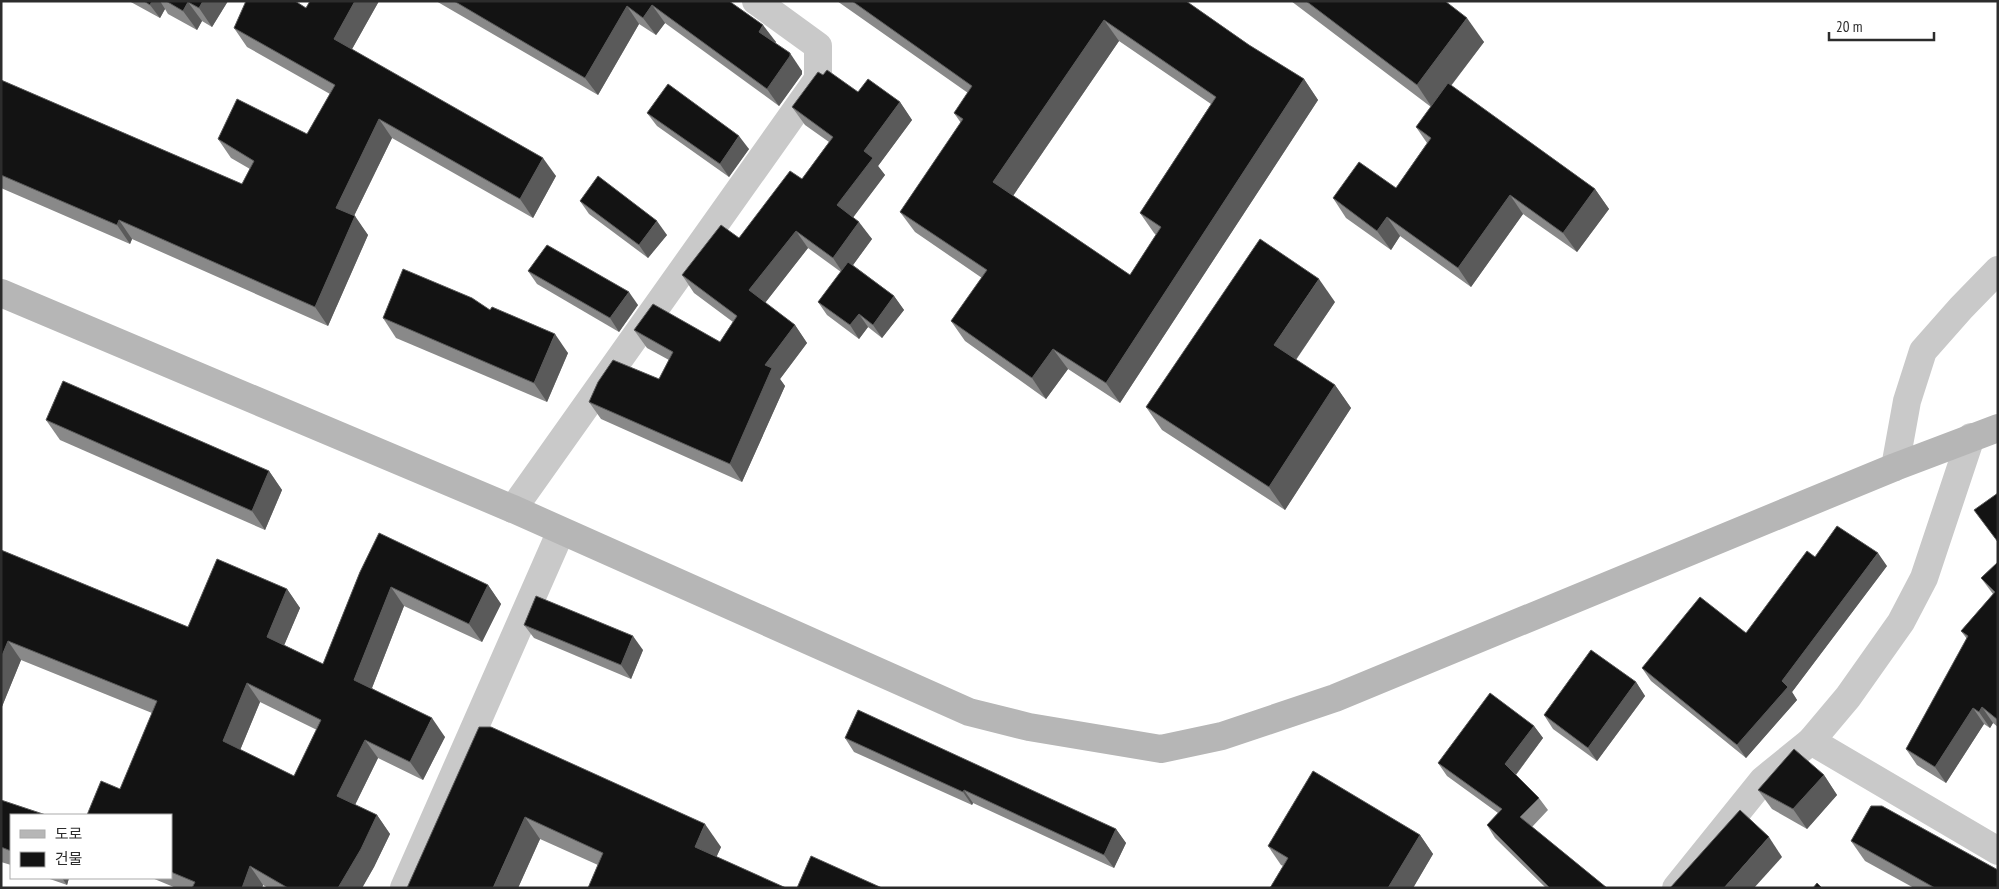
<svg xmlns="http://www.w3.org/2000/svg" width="1999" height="889" font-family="'PT Sans Narrow','Noto Sans KR',sans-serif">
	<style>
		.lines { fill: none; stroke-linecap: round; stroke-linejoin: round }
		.street { stroke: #c9c9c9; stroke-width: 28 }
		.secondary { stroke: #b6b6b6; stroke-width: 28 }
		.wall { fill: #898989; fill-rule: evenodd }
		.shaded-wall { fill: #5a5a5a }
		.building { fill: #131313; stroke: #5a5a5a; fill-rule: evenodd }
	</style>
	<rect width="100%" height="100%" fill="#fff"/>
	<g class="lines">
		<g class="street">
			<path d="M1895 467 1907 401 1923 351 1961 308 1998 270"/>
			<path d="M513 509 818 79V46L756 1"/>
			<path d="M1811 741 1998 851"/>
			<path d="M404 888 561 531"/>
			<path d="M1676 888 1763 780 1811 741 1848 697 1901 622 1924 578 1971 437"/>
		</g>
		<path class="secondary" d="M1 293 513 509 969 712 1029 727 1161 749 1222 736 1335 698 1895 467 1998 428"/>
	</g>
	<g class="wall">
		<path d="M129 1H228L212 27 202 21 197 30 168 14 165 9 160 18Z"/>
		<path d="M310 1H379L352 49 556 176 533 218 392 138 354 216 368 235 328 326 132 239 130 244 1 188V80L242 184 250 169 231 158 218 139 307 134 330 94 247 47 234 28 306 8Z"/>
		<path d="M436 1H729L776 42 775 43 802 71V74L779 106 665 23 656 35 639 24 598 95Z"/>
		<path d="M837 1H1186L1249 45 1304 79 1318 100 1120 403 1068 369 1046 399 965 341 951 321 982 278 915 232 900 212 961 123 954 113 968 93ZM1119 41 1211 104 1140 213 1154 233 1156 235 1130 275 1013 196Z"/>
		<path d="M1291 1H1445L1484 42 1451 86 1595 189 1609 209 1577 252 1523 214 1471 287 1400 236 1391 250 1346 218 1333 198 1396 188 1427 143 1416 127 1431 107Z"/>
		<path d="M823 75 858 92 900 102 912 120 878 166 885 175 853 217 872 239 853 265 894 296 904 310 882 338 868 327 859 339 827 315 818 302 841 272 808 248 765 303 795 325 807 343 780 379 785 386 742 482 601 419 589 402 659 379 669 360 647 348 634 330 720 342 733 322 694 293 682 275 739 238 802 179 829 142 805 125 792 107Z"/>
		<path d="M647 113 749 149 729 177 657 126Z"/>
		<path d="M580 201 667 235 648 258 589 214Z"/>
		<path d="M528 271 638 305 619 332 537 284Z"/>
		<path d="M1335 302 1296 360 1335 385 1351 408 1285 510 1162 430 1146 407Z"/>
		<path d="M490 310 568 353 547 402 396 338 383 318Z"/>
		<path d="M46 420 269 471 282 490 265 530 60 440Z"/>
		<path d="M1 550 188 627 287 589 300 608 284 645 323 664 360 572 488 585 501 604 482 642 404 606 372 688 445 737 423 780 378 758 355 805 377 815 390 834 374 867 362 888H268L263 885 262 888H176L152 878H171V815L152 713 21 660 1 709ZM260 702 317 730 294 776 240 750Z"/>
		<path d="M1815 557 1887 566 1792 692 1797 700 1746 758 1651 681 1642 668 1746 633Z"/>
		<path d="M1998 562V727L1993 723 1990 728 1984 724 1946 783 1917 765 1906 749 1967 639 1961 631 1993 594 1981 578Z"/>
		<path d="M524 625 643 650 631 679 534 638Z"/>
		<path d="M1636 682 1645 696 1597 761 1553 729 1544 715Z"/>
		<path d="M1534 726 1543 738 1516 775 1539 798 1548 810 1532 827 1607 888H1546L1495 838 1487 825 1498 813 1447 776 1438 763Z"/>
		<path d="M479 727 721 847 716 857 598 865 540 839 518 888Z"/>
		<path d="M845 738 1116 829 1126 843 1114 868 973 803 972 805 854 752Z"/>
		<path d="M1824 775 1837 795 1807 829 1772 809 1758 790Z"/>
		<path d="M1 800 11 815V865L1 862Z"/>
		<path d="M1420 835 1433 854 1413 888H1270L1283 866 1281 865 1268 846Z"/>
		<path d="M1851 841 1998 888H1914L1865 861Z"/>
		<path d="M47 878H69L67 885Z"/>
	</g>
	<g class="shaded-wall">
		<path d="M152 1H160L165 9 160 18 150 5Z"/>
		<path d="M203 1H228L212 27 199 8Z"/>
		<path d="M355 1H379L347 58 334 39Z"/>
		<path d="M188 2 202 21 197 30 183 11Z"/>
		<path d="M652 5 665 23 656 35 643 18Z"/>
		<path d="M627 6 639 24 598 95 585 78Z"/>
		<path d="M1467 18 1484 42 1433 109 1417 85Z"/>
		<path d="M1104 20 1119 41 1008 203 993 182Z"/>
		<path d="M763 25 776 42 771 50 759 32Z"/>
		<path d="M790 53 802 71V74L779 106 767 89Z"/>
		<path d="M1304 79 1318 100 1120 403 1106 383Z"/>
		<path d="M900 102 912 120 878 166 885 175 849 223 837 205 864 151Z"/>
		<path d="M379 119 392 138 349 226 336 208Z"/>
		<path d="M739 136 749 149 729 177 720 164Z"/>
		<path d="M543 158 556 176 533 218 520 199Z"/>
		<path d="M1595 189 1609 209 1577 252 1563 233Z"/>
		<path d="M1510 195 1523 214 1471 287 1458 268Z"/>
		<path d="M355 216 368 235 328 326 315 307Z"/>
		<path d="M1387 217 1400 236 1391 250 1377 231Z"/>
		<path d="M119 220 132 239 130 244 117 225Z"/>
		<path d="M657 221 667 235 648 258 639 245Z"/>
		<path d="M859 222 872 239 845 276 833 258Z"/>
		<path d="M796 231 808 248 761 308 749 290Z"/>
		<path d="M1319 279 1335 302 1290 368 1274 345Z"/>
		<path d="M629 292 638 305 619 332 610 318Z"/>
		<path d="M894 296 904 310 882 338 873 325Z"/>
		<path d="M859 314 868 327 859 339 850 325Z"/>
		<path d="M795 325 807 343 780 379 785 386 742 482 730 464 765 365Z"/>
		<path d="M555 334 568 353 547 402 534 383Z"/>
		<path d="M1053 349 1068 369 1046 399 1032 378Z"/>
		<path d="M1335 385 1351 408 1285 510 1269 487Z"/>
		<path d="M269 471 282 490 265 530 252 511Z"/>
		<path d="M1878 553 1887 566 1792 692 1797 700 1746 758 1737 745 1782 681Z"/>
		<path d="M488 585 501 604 482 642 469 624Z"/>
		<path d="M391 587 404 606 368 698 354 680Z"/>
		<path d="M287 589 300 608 280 655 267 637Z"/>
		<path d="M633 636 643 650 631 679 621 665Z"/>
		<path d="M8 641 21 660 1 709V658Z"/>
		<path d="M1636 682 1645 696 1597 761 1588 748Z"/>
		<path d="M247 683 260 702 236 760 223 741Z"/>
		<path d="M1982 707 1993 723 1990 728 1979 712Z"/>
		<path d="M1973 708 1984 724 1946 783 1935 767Z"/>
		<path d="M432 718 445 737 423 780 410 762Z"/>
		<path d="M1534 726 1543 738 1514 777 1505 764Z"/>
		<path d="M365 740 378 758 350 815 337 796Z"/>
		<path d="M1824 775 1837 795 1807 829 1793 809Z"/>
		<path d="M964 790 973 803 972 805 963 792Z"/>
		<path d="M377 815 390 834 374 867 362 888H338Z"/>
		<path d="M525 817 540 839 518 888H493Z"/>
		<path d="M705 824 721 847 711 869 695 847Z"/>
		<path d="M1116 829 1126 843 1114 868 1104 855Z"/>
		<path d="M1420 835 1433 854 1413 888H1388Z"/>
		<path d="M1769 837 1782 857 1754 888H1724Z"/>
		<path d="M250 866 263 885 262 888H242Z"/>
		<path d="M62 878H69L67 885Z"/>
	</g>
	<g class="building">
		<path d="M144 1H152L150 5Z"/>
		<path d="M166 1H203L199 8 188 2 183 11Z"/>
		<path d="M246 1H295L306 8 310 1H355L334 39 543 158 520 199 379 119 336 208 355 216 315 307 119 220 117 225 1 175V80L242 184 254 161 218 139 237 99 307 134 335 85 234 28Z"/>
		<path d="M454 1H729L763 25 759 32 790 53V56L767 89 652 5 643 18 627 6 585 78Z"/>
		<path d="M852 1H1186L1249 45 1304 79 1106 383 1053 349 1032 378 951 321 987 270 900 212 963 119 954 113 972 86ZM1104 20 1216 97 1140 213 1161 227 1130 275 993 182Z"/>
		<path d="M1306 1H1445L1467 18 1417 85Z"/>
		<path d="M827 70 858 92 868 79 900 102 864 151 873 158 837 205 859 222 833 258 796 231 749 290 795 325 765 365 772 368 730 464 589 402 598 382 613 360 659 379 673 352 634 330 653 304 720 342 737 316 682 275 721 225 739 238 790 171 802 179 833 137 792 107 818 72 823 75Z"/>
		<path d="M1448 83 1595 189 1563 233 1510 195 1458 268 1387 217 1377 231 1333 198 1359 162 1396 188 1431 138 1416 127Z"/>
		<path d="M668 84 739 136 720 164 647 113Z"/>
		<path d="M598 176 657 221 639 245 580 201Z"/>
		<path d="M1260 239 1319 279 1274 345 1335 385 1269 487 1146 407Z"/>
		<path d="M547 245 629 292 610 318 528 271Z"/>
		<path d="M848 262 894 296 873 325 859 314 850 325 818 302Z"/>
		<path d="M403 269 472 298 490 310 492 307 555 334 534 383 383 318Z"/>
		<path d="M63 381 269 471 252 511 46 420Z"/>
		<path d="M1998 493V542L1974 510Z"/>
		<path d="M1837 526 1878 553 1782 681 1788 687 1737 745 1642 668 1700 597 1746 633 1807 551 1815 557Z"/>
		<path d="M379 533 488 585 469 624 391 587 354 680 432 718 410 762 365 740 337 796 377 815 361 849 338 888H288L250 866 242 888H192L195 882 171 872V815H87L101 781 120 789 157 701 8 641 1 658V550L188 627 217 559 287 589 267 637 323 664 360 572ZM247 683 321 720 294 776 223 741Z"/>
		<path d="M1998 562V720L1982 707 1979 712 1973 708 1935 767 1906 749 1968 636 1961 631 1995 592 1981 578Z"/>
		<path d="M536 596 633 636 621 665 524 625Z"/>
		<path d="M1591 650 1636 682 1588 748 1544 715Z"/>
		<path d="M1490 693 1534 726 1505 764 1539 798 1520 817 1607 888H1550L1487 825 1502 809 1438 763Z"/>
		<path d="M858 710 1116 829 1104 855 964 790 963 792 845 738Z"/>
		<path d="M479 727H491L705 824 695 847 786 888H588L603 853 525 817 493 888H407Z"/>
		<path d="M1794 749 1824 775 1793 809 1758 790Z"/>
		<path d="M1313 771 1420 835 1388 888H1270L1288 858 1268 846Z"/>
		<path d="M1 800 46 815H11V851L1 847Z"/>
		<path d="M1871 806H1882L1998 870V888H1935L1851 841Z"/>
		<path d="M1740 810 1769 837 1724 888H1670Z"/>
		<path d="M811 856 882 888H797Z"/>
		<path d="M1817 883 1822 888H1813Z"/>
	</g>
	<rect width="1999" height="889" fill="none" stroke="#2c2c2c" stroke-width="5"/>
	<rect x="10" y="814" width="162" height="65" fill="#ffffff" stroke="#ababab"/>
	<rect x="20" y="830" width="25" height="8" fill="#b6b6b6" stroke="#ababab"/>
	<text x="55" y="839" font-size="15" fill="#2c2c2c">도로</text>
	<rect x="20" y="852" width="25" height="15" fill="#131313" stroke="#ababab"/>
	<text x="55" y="864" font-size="15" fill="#2c2c2c">건물</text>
	<path d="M1829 32v8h105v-8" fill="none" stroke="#2c2c2c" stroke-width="2.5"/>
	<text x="1836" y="32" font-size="15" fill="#2c2c2c" stroke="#ffffff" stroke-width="4" paint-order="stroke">20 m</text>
</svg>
